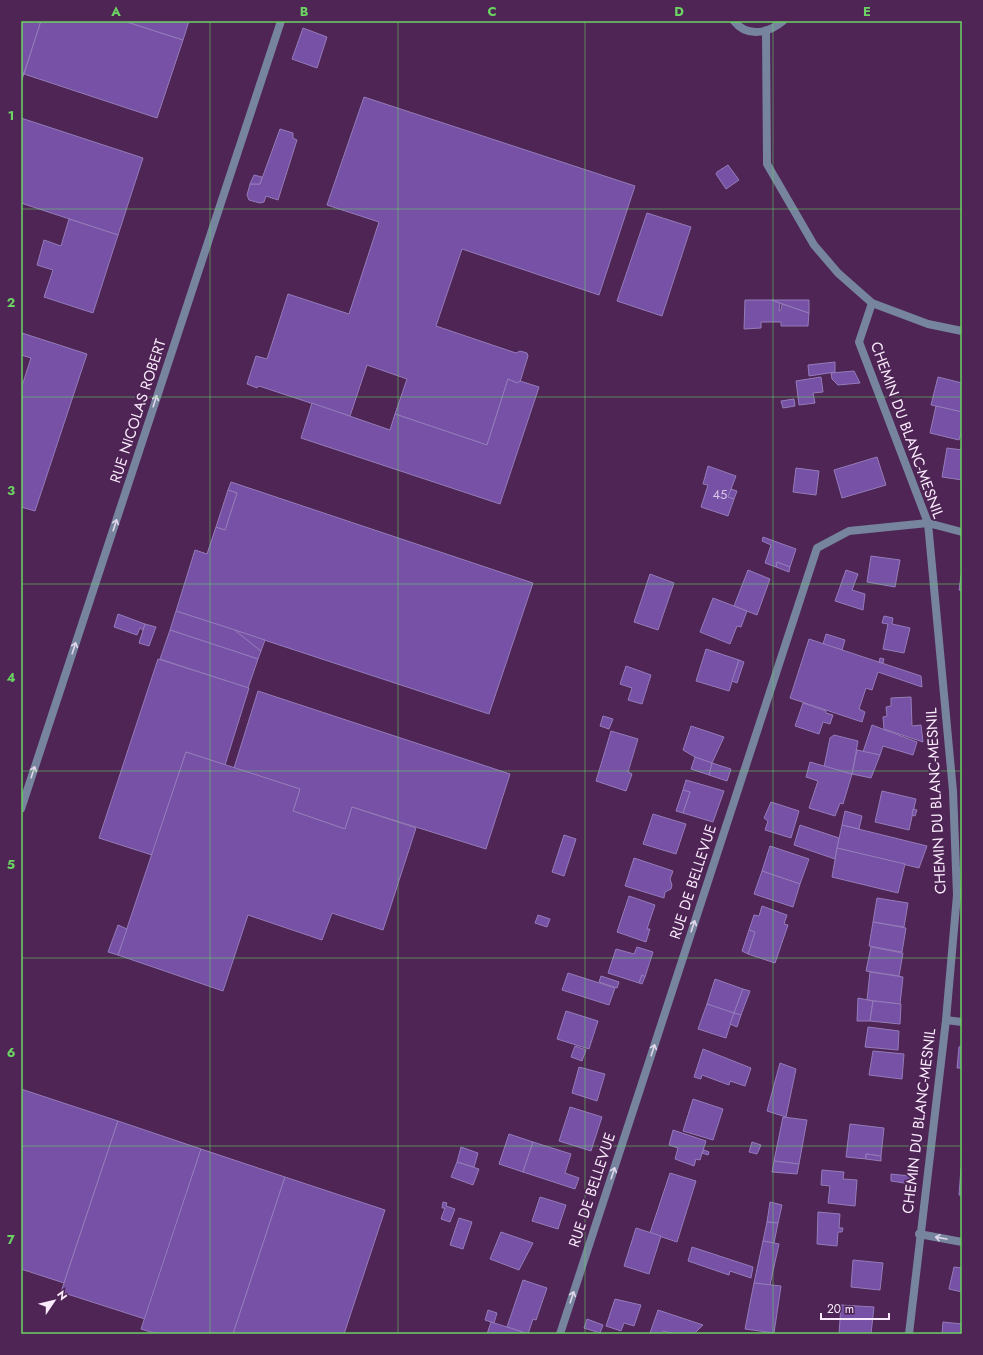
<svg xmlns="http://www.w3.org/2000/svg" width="983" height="1355" font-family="Jost,sans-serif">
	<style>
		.building { fill: #7651a6; stroke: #947cb9 }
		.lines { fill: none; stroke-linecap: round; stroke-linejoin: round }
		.street { stroke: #76849d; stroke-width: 8 }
		.oneway { stroke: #e0d6e9 }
		.grid { fill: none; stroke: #6bd362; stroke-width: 1; stroke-opacity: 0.55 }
		.labels { text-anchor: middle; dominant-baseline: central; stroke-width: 3.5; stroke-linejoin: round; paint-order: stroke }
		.number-label { font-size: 13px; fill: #d9c4e6 }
		.street-label { font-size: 15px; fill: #faebfc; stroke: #4e2555 }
		.neatline { fill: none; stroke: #6bd362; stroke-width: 1.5 }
		.grid-label { font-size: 13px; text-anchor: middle; font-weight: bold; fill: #6bd362 }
	</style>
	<rect width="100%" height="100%" fill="#4e2555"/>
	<g class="building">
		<path d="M21 21H41L24 73 21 71Z"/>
		<path d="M41 21H124L183 40 157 118 24 74Z"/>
		<path d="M124 21H189L183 40Z"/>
		<path d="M303 28 327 37 317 68 292 59Z"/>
		<path d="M21 71 24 73 21 83Z"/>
		<path d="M364 97 635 186 599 295 462 249 436 326 516 353 520 351 527 353 528 356 520 382 517 383 508 379 487 445 395 414 407 379 367 365 350 416 259 386 257 388 247 384 256 356 267 359 288 294 349 314 379 222 327 205Z"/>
		<path d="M21 118 143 158 118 235 21 203Z"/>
		<path d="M280 129 293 133V138L297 140 278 200 266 196 264 202 260 203 249 200 247 195 250 184H260Z"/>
		<path d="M728 165 739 180 726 189 716 174 717 172Z"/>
		<path d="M254 175 262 177 260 184H250Z"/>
		<path d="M647 213 691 227 662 316 617 301Z"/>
		<path d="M69 219 118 235 93 313 44 297 53 270 37 265 44 240 61 246Z"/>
		<path d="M745 300H772L780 303 779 311 781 310 782 304 809 313 808 326H781V322H761V328L744 329Z"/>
		<path d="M772 300H809V313L780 303Z"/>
		<path d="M22 333 87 354 35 511 21 507V389L31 358 21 355Z"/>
		<path d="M835 362V372L809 376 808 365Z"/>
		<path d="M854 371 860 383 838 385 832 379 831 373Z"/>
		<path d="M821 377 823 392 813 393 815 403 799 405 796 381Z"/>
		<path d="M938 377 962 383V412L931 405Z"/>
		<path d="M508 379 517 383 520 381 539 387 500 504 301 438 312 403 390 430 395 414 487 445Z"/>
		<path d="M794 399 795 406 783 408 781 401Z"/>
		<path d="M936 406 962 412V430L959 440 930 433Z"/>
		<path d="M947 448 962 450V480L942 477Z"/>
		<path d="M877 457 886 485 842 498 834 470Z"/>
		<path d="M708 466 736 476 728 497 734 499 728 516 701 507 708 485 703 484Z"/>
		<path d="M796 468 819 471 816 495 793 492Z"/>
		<path d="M231 482 533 583 489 714 176 611 195 550 207 554 216 527 225 530 237 493 228 490Z"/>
		<path d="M731 489 737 491 734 499 728 497Z"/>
		<path d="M228 490 237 493 225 530 216 527Z"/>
		<path d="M763 537 796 549 790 567 777 562 776 567 765 563 771 545 762 541Z"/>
		<path d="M871 556 900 560 895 587 867 582Z"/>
		<path d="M777 562 790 567 789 572 776 567Z"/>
		<path d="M962 569V591L959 590Z"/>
		<path d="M748 570 770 579 757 615 734 606Z"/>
		<path d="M846 570 858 574 852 590 865 594 863 610 835 601Z"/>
		<path d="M650 574 674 583 658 630 634 622Z"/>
		<path d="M713 598 747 611 741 627 737 626 730 644 700 632Z"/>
		<path d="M176 611 235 630 261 651 258 659 170 630Z"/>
		<path d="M118 614 145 624 143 630 140 628 137 635 114 627Z"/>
		<path d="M884 616 893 618 892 624 910 628 904 653 883 649 888 624 882 623Z"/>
		<path d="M145 624 156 627 149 646 139 643Z"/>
		<path d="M170 630 258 659 248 688 160 659Z"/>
		<path d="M235 630 265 640 261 651 242 636Z"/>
		<path d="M826 634 845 640 842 650 823 644Z"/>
		<path d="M809 639 921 676 922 687 878 672 872 690 866 688 859 709 865 712 862 722 790 698Z"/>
		<path d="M706 649 739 660 729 691 696 681Z"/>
		<path d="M880 658 884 659 883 663 879 662Z"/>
		<path d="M158 659 249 688 225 765 186 752 152 855 99 838Z"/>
		<path d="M739 660 744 662 737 683 732 681Z"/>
		<path d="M626 666 651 675 642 704 628 700 632 688 620 684Z"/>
		<path d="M258 691 510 774 486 849 352 807 345 829 293 811 300 789 234 768Z"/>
		<path d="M911 697 912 726 921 725 923 742 884 729 883 717 887 716 886 707 891 706V698Z"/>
		<path d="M803 703 826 711V713L833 715 830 724 823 722 819 734 795 726Z"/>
		<path d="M603 716 613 719 609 729 600 726Z"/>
		<path d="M872 725 917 742 913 755 883 746 880 755 863 752Z"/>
		<path d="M691 726 724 737 712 763 695 757 683 750Z"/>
		<path d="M611 731 638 739 628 772 632 774 626 791 596 781Z"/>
		<path d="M834 735 858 741 852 774 824 767 830 738Z"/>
		<path d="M857 750 880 755 871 778 852 774Z"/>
		<path d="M186 752 300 789 293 811 345 829 352 807 416 828 383 930 332 913 322 940 248 915 223 991 118 955Z"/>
		<path d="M695 757 712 763 709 775 691 769Z"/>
		<path d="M810 762 852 774 843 804 840 803 835 816 809 808 818 781 806 777Z"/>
		<path d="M712 763 731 769 727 781 709 775Z"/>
		<path d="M686 780 724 791 713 822 683 813 690 792 683 790Z"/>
		<path d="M683 790 690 792 683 813 676 811Z"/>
		<path d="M882 791 916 799 909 830 875 822Z"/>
		<path d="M771 802 799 811 791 838 765 830 768 821 764 818Z"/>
		<path d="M913 809 917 810 915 816 912 815Z"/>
		<path d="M845 811 862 816 859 829 842 825Z"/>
		<path d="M653 814 686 824 676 854 643 844Z"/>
		<path d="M800 825 839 838 835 859 794 845Z"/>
		<path d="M842 825 927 846 919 868 837 848Z"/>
		<path d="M564 835 576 839 564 876 552 872Z"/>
		<path d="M770 846 809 859 800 884 762 871Z"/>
		<path d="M837 848 905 864 898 893 832 877Z"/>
		<path d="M634 858 673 871 670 879 672 885 671 889 665 892 664 898 625 886Z"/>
		<path d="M762 871 800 884 793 907 754 894Z"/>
		<path d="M629 896 655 905 647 929H650L646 942 617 932Z"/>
		<path d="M877 898 908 903 904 927 873 922Z"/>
		<path d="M762 906 787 915 784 924 788 925 775 963 748 954 755 932 749 930 754 915 759 916Z"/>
		<path d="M538 915 550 919 547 927 535 923Z"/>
		<path d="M873 922 906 928 902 952 869 946Z"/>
		<path d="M118 925 127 929 118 955 108 952Z"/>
		<path d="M749 930 755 932 748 954 742 951Z"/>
		<path d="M637 947 653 952 645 977 642 975 639 983 608 973 616 949 634 954Z"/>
		<path d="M871 947 903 953 899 976 866 971Z"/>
		<path d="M870 972 903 977 900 1004 867 1000Z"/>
		<path d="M568 973 615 988 609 1005 562 990Z"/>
		<path d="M642 975 645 977 642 984 639 983Z"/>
		<path d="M601 976 619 982 617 988 599 982Z"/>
		<path d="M715 979 743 989 734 1013 707 1004Z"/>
		<path d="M743 989 750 991 741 1015 734 1013Z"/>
		<path d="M858 998 873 1001 870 1021H857Z"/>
		<path d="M873 1001 901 1004 900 1024 870 1021Z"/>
		<path d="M707 1004 734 1013 726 1038 698 1029Z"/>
		<path d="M566 1011 598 1021 589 1049 557 1039Z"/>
		<path d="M734 1013 741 1015 737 1027 730 1024Z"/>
		<path d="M868 1027 899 1031 898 1050 865 1047Z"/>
		<path d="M962 1045V1068H957L959 1047Z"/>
		<path d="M575 1046 586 1050 582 1061 571 1057Z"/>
		<path d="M703 1049 751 1068 745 1086 730 1081 729 1085 702 1075 701 1079 694 1077Z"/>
		<path d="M873 1051 904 1054 902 1079 869 1075Z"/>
		<path d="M780 1063 796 1069 786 1117 767 1111Z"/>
		<path d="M579 1067 605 1074 597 1101 572 1093Z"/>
		<path d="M21 1089 118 1121 64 1283 21 1269Z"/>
		<path d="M693 1099 723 1109 713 1140 683 1131Z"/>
		<path d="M570 1107 602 1117 591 1151 559 1141Z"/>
		<path d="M783 1117 807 1120 799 1164 774 1161Z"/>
		<path d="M118 1121 201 1149 145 1319 61 1292Z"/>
		<path d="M850 1124 884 1128 881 1156 866 1154V1159L846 1157Z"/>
		<path d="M673 1130 706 1141 700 1160 696 1159 694 1166 675 1159 678 1148 669 1145Z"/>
		<path d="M509 1134 533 1142 523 1172 499 1164Z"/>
		<path d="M533 1142 571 1154 565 1173 579 1178 575 1189 523 1172Z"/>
		<path d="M752 1142 761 1145 757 1154 749 1152Z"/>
		<path d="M461 1147 478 1153 474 1167 457 1162Z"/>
		<path d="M201 1149 285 1177 233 1334H157L141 1329Z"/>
		<path d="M704 1150 709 1152 708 1155 702 1153Z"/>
		<path d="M866 1154 881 1156V1161L866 1159Z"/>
		<path d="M774 1161 799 1164 797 1174 772 1172Z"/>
		<path d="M457 1162 479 1169 473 1185 451 1177Z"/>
		<path d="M961 1168H962V1196L959 1195Z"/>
		<path d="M822 1170 844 1172 843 1179 857 1180 855 1206 828 1203 830 1186 821 1185Z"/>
		<path d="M670 1173 696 1181 677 1242 650 1233Z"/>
		<path d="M891 1174 910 1176 909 1186 904 1183 891 1181Z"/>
		<path d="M285 1177 385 1210 344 1334H233Z"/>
		<path d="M540 1197 566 1205 558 1229 532 1221Z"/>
		<path d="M443 1202 447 1203 446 1206 455 1209 450 1222 441 1219 445 1208H442Z"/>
		<path d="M770 1202 782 1205 778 1223 767 1222Z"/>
		<path d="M818 1212 840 1214 839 1228H843L842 1232H838L837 1246 817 1244Z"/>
		<path d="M459 1218 472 1222 463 1249 450 1245Z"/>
		<path d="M767 1222 778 1223 774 1243 763 1241Z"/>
		<path d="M636 1228 661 1236 649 1274 624 1266Z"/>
		<path d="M501 1232 533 1243 519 1270 490 1259Z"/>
		<path d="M763 1241 779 1244 770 1285 754 1283Z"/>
		<path d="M692 1247 753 1267 751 1278 730 1271 729 1275 688 1261Z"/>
		<path d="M853 1260 883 1263 880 1290 851 1287Z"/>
		<path d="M954 1267 962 1268V1292L949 1289Z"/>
		<path d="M523 1280 547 1288 536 1320 533 1319 528 1334 507 1327Z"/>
		<path d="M754 1283 781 1286 774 1333 745 1329Z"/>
		<path d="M615 1299 641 1305 634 1326 624 1323 621 1331 606 1326Z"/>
		<path d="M841 1305 874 1307 871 1334H839Z"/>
		<path d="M488 1310 497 1313 494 1323 485 1320Z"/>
		<path d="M658 1310 703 1325 694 1334H674L663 1331 662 1334 650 1333Z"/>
		<path d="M587 1319 603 1325 600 1333 584 1328Z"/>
		<path d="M491 1322 523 1332V1334H487Z"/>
		<path d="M943 1322 962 1324V1334H942Z"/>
	</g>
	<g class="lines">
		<g class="street">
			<path d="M734 21C747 38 769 33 783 21"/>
			<path d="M766 32 767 164 814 245 838 273 872 303 928 324 962 331"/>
			<path d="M872 303 859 342 928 523 953 791 957 895 946 1020 909 1334"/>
			<path d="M21 809 281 21"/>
			<path d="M946 1020 962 1022"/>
			<path d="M919 1234 962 1242"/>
			<path d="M560 1334 817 548 849 531 928 523 962 532"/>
		</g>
	</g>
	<defs><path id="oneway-shaft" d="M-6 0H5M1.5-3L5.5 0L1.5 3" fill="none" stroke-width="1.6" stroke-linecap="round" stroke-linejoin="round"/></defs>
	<g class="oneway">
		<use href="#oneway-shaft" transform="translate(155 401) rotate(-72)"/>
		<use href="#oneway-shaft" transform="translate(115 525) rotate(-72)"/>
		<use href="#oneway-shaft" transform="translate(74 648) rotate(-72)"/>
		<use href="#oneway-shaft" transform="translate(33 772) rotate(-72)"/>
		<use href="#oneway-shaft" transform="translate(693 926) rotate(-72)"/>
		<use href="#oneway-shaft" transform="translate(653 1050) rotate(-72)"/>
		<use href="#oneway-shaft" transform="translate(613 1173) rotate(-72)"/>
		<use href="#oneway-shaft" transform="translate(941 1238) rotate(-170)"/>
		<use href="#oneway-shaft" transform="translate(572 1297) rotate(-72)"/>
	</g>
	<path class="grid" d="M210 21V1334M398 21V1334M585 21V1334M773 21V1334M21 209H962M21 397H962M21 584H962M21 771H962M21 958H962M21 1146H962"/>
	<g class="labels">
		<g class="number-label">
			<text x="720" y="494">45</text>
		</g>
		<g class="street-label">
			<text transform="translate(138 411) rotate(-72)">RUE NICOLAS ROBERT</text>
			<text transform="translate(907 430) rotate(70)">CHEMIN DU BLANC-MESNIL</text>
			<text transform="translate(936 801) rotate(-93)">CHEMIN DU BLANC-MESNIL</text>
			<text transform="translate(693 882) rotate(-72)">RUE DE BELLEVUE</text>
			<text transform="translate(919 1121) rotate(-83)">CHEMIN DU BLANC-MESNIL</text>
			<text transform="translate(592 1190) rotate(-72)">RUE DE BELLEVUE</text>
		</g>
	</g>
	<rect width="983" height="1355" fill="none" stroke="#4e2555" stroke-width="44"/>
	<g transform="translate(54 1301) rotate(55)" stroke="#4e2555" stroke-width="3" paint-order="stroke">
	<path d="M0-3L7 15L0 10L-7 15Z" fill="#faebfc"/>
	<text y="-6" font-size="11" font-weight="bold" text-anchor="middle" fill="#faebfc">N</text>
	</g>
	<path d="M821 1313v6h68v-6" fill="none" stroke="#faebfc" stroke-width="2"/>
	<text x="827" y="1313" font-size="12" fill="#faebfc" stroke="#4e2555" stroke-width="3" paint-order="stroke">20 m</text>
	<rect x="22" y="22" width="939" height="1311" class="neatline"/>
	<g class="grid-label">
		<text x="116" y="16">A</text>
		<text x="304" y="16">B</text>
		<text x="492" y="16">C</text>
		<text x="679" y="16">D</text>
		<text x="867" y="16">E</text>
		<text x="11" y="120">1</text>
		<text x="11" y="307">2</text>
		<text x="11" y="495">3</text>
		<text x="11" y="682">4</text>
		<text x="11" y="869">5</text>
		<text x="11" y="1057">6</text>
		<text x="11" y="1244">7</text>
	</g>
</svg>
